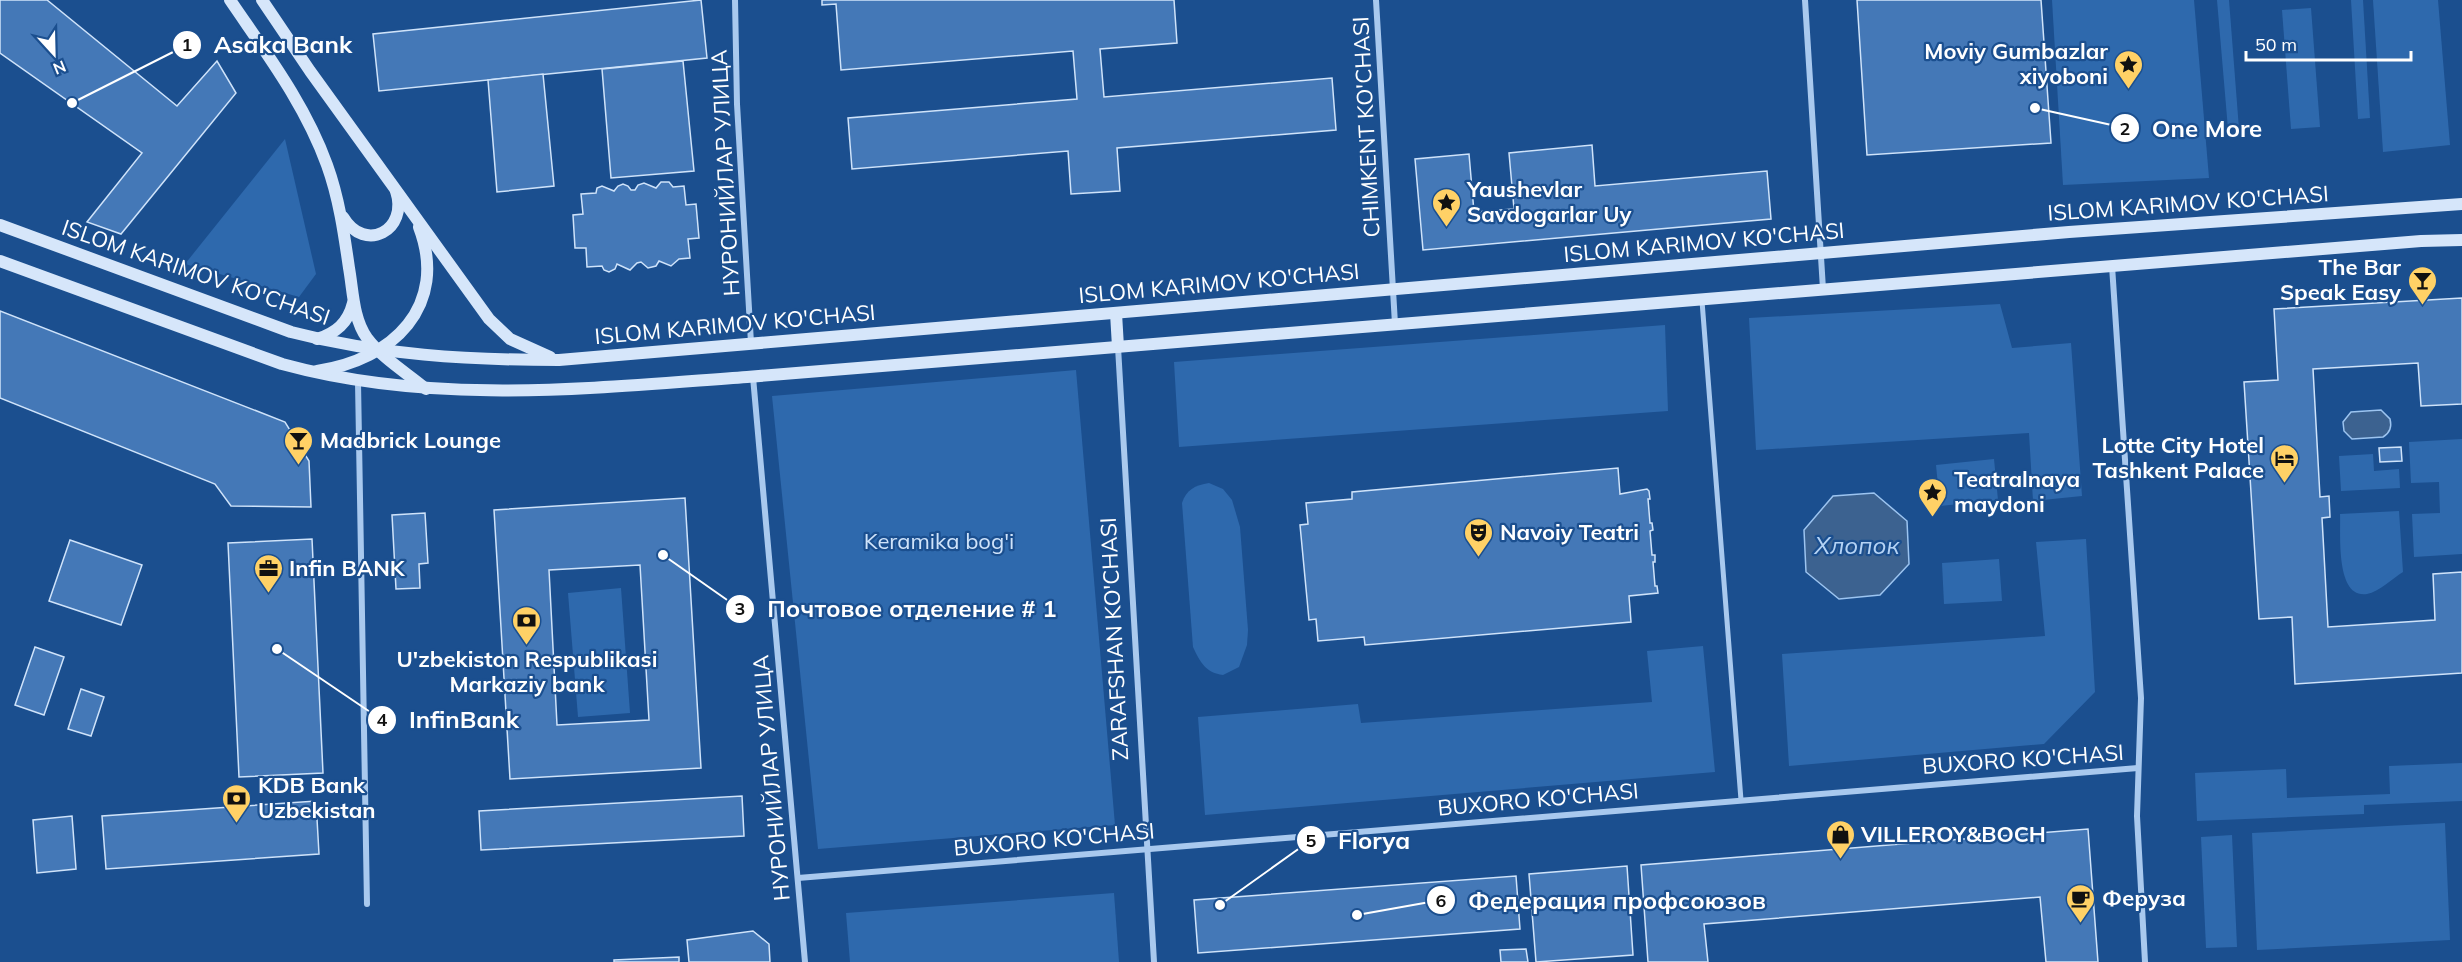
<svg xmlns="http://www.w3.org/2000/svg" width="2462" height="962" font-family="Mulish,sans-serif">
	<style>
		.green { fill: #2e69ad }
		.water { fill: #3c6290; stroke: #9cc4f0; stroke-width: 1.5 }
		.building { fill: #4478b7; stroke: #cfe3fa; stroke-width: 1.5; fill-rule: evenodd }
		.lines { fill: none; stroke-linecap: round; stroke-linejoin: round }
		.pedestrian { stroke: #a9c9ee; stroke-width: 5 }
		.minor { stroke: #a9c9ee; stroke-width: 6 }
		.secondary { stroke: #d6e6fa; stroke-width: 12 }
		.labels { text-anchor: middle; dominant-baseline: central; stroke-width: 4.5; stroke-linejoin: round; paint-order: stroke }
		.poi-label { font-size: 22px; font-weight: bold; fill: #fff; stroke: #1b4f8f; text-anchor: start }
		.street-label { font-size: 22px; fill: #fff; stroke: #1b4f8f }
		.park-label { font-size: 22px; fill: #cfe3fa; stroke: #1b4f8f }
		.water-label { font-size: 24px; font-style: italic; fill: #b5d3f5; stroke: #1b4f8f }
		.leader { fill: none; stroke: #fff; stroke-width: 2 }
		.callout-dot { fill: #fff; stroke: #1b4f8f; stroke-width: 2 }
		.mark-label { font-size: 18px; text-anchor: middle; font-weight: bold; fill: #111 }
		.callout-label { font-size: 24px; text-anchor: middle; font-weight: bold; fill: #fff; stroke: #1b4f8f; stroke-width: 4.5; stroke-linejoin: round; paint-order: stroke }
	</style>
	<rect width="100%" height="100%" fill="#1b4f8f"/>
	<g class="green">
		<path d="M2052 0H2194L2209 178 2063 185Z"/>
		<path d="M2217 0H2229L2239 129H2228Z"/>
		<path d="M2351 0H2363L2370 118 2358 119Z"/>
		<path d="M2373 0H2438L2450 145 2383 152Z"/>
		<path d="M2311 8 2320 127 2291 129 2282 10Z"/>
		<path d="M285 139 316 274 299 297 185 264Z"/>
		<path d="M2000 304 2012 348 2071 343 2082 496 2033 501 2029 433 1756 450 1749 318Z"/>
		<path d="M1665 325 1668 411 1179 447 1174 362Z"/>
		<path d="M1076 370 1115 825 818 849 772 396Z"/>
		<path d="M2462 439V554L2414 557 2412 514 2440 513 2439 482 2411 483 2409 442Z"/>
		<path d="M2373 454 2374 471 2399 469 2400 488 2341 491 2339 456Z"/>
		<path d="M1994 459 1998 500 1940 506 1936 465Z"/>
		<path d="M1209 483 1223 489 1232 500 1240 527 1248 630 1247 645 1239 667 1223 675C1206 673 1200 662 1193 647L1182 503C1186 490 1195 485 1209 483Z"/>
		<path d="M2399 511 2403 572C2393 578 2379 592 2367 594 2335 599 2341 533 2340 514Z"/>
		<path d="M2086 539 2095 692 2044 744 1789 766 1782 654 2045 636 2036 542Z"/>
		<path d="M1999 559 2002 601 1944 604 1942 563Z"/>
		<path d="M621 588 630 713 578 717 568 593Z"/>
		<path d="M1703 646 1715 772 1205 815 1198 717 1358 704 1361 723 1652 702 1647 651Z"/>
		<path d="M2462 763V801L2364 805V814L2197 821 2195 773 2286 769 2287 798 2390 794 2389 766Z"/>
		<path d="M2445 823 2450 940 2257 950 2252 833Z"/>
		<path d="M2232 835 2237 947 2206 948 2201 837Z"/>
		<path d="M1114 893 1119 962H850L846 913Z"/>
	</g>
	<g class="water">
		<path d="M2381 410 2390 419C2392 427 2390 433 2383 437L2352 439 2344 431 2343 422 2351 412Z"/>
		<path d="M1874 493 1907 521 1909 564 1880 595 1839 599 1806 572 1804 530 1833 496Z"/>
	</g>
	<g class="building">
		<path d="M0 0H47L177 106 217 61 236 93 121 234 87 222 142 153 0 53Z"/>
		<path d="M701 0 707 58 379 91 373 34Z"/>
		<path d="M822 0H1174L1177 43 1100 49 1104 97 1332 78 1336 130 1117 148 1120 191 1071 194 1068 151 852 169 848 118 1077 99 1073 51 841 70 836 4 822 5Z"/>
		<path d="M1857 0H2041L2051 143 1867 155Z"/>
		<path d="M683 61 694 171 611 178 602 69Z"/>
		<path d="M543 74 554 186 497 192 488 80Z"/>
		<path d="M1592 145 1595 186 1767 171 1771 219 1423 250 1415 159 1469 154 1474 212 1514 209 1509 153Z"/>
		<path d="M661 182H669L673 187 684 186 686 205 696 204 699 238 688 239 690 258 679 259 671 266 659 261 656 266 648 268 641 262 637 263 630 270 617 264 615 269 609 272 604 270 602 266 587 267 586 248H575L573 215 583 214 581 194 596 193 597 188 602 186 614 191 618 186 623 184 628 186 631 190H635L638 185 644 183 656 188Z"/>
		<path d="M2462 298V404L2421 406 2418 363 2313 369 2320 497 2329 496 2330 517 2322 518 2328 627 2435 620 2433 574 2462 572V673L2295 684 2292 617 2259 619 2244 382 2278 380 2274 309Z"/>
		<path d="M0 311 285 422 309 461 311 507 231 506 215 484 0 398Z"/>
		<path d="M2401 447 2402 461 2380 462 2379 448Z"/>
		<path d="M1618 468 1620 494 1647 489 1649 491 1650 499H1648L1650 523H1652L1653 530 1650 531 1652 555H1655V562H1653L1655 586H1657L1658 593 1629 596 1631 622 1365 645 1364 637 1318 641 1316 619 1309 620 1300 525 1308 524 1306 503 1352 499V492Z"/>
		<path d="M685 498 701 768 510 779 494 510ZM640 565 649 720 557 725 549 570Z"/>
		<path d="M425 513 428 563 419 564 420 588 396 589 392 515Z"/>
		<path d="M312 539 323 773 239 777 228 543Z"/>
		<path d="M70 540 142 565 121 625 49 601Z"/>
		<path d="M35 647 64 657 44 715 15 705Z"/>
		<path d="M81 689 104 697 91 736 68 729Z"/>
		<path d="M742 796 744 836 481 850 479 811Z"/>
		<path d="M316 801 319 854 106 869 102 816Z"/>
		<path d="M72 816 76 869 37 873 33 820Z"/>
		<path d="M2088 829 2098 962H2046L2040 897 1704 924 1708 962H1648L1641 865Z"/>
		<path d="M1627 866 1633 955 1536 962 1529 874Z"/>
		<path d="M1516 876 1520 929 1198 953 1194 900Z"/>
		<path d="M753 931 769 944 770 962H689L687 940Z"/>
		<path d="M1526 949 1528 962H1501L1500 950Z"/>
		<path d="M679 957V962H614V960Z"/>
	</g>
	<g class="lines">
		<path class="pedestrian" d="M1702 301 1741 800"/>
		<g class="minor">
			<path d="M735 0 737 104 751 343"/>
			<path d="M1376 0 1395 324"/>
			<path d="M1805 0 1823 289"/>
			<path d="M2112 266 2141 698 2137 816 2145 962"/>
			<path d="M1118 347 1154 962"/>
			<path d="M753 377 805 962"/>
			<path d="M358 382 367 904"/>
			<path d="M798 878 2138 768"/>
		</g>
		<g class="secondary">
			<path d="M230 0C266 53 305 104 327 165 339 198 344 233 349 268 353 290 353 319 367 338 382 358 407 373 426 389"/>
			<path d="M262 0 310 71 489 319 510 339 550 357"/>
			<path d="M343 217C365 254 409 230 396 191"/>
			<path d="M0 225 291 332C379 355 468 360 559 360L2069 232 2462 204"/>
			<path d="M0 261 282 364C435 406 592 388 747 377L2421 241 2462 240"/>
			<path d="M1116 313 1118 347"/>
			<path d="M317 339C336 333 348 323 353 303"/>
			<path d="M317 371C393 360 449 306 419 227"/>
		</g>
	</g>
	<defs>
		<symbol id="sight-pin" viewBox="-11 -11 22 30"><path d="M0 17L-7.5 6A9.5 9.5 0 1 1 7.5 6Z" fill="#ffd166" stroke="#1b4f8f"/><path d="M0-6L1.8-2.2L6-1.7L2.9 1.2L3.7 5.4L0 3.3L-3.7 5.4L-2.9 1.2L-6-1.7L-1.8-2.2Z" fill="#111"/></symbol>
		<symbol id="bar-pin" viewBox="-11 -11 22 30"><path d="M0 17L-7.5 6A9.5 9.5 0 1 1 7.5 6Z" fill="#ffd166" stroke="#1b4f8f"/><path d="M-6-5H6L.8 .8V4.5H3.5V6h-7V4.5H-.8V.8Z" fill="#111"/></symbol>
		<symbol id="hotel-pin" viewBox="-11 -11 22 30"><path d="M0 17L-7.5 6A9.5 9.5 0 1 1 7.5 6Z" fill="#ffd166" stroke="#1b4f8f"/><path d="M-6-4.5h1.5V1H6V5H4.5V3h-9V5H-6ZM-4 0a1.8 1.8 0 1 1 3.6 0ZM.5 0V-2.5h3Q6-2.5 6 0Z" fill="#111"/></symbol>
		<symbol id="theatre-pin" viewBox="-11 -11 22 30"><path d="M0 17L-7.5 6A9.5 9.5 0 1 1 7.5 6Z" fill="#ffd166" stroke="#1b4f8f"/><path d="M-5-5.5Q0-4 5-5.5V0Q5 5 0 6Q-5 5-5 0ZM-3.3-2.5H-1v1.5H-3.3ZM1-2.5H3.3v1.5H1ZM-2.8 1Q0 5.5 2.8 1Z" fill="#111"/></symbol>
		<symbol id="office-pin" viewBox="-11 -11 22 30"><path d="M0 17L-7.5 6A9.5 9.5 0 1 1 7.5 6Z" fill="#ffd166" stroke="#1b4f8f"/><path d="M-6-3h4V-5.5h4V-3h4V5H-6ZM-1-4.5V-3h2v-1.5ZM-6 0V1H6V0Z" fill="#111"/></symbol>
		<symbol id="bank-pin" viewBox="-11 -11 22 30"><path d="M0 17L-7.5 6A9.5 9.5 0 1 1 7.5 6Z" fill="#ffd166" stroke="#1b4f8f"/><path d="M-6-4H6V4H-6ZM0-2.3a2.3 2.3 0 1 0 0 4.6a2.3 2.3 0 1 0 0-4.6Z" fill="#111"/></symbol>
		<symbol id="shop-pin" viewBox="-11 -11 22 30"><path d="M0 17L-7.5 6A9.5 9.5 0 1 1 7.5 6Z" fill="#ffd166" stroke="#1b4f8f"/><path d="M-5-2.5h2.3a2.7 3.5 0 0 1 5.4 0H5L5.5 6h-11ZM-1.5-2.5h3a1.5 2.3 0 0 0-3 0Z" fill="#111"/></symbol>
		<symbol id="cafe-pin" viewBox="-11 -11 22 30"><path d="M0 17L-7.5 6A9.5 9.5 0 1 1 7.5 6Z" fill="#ffd166" stroke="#1b4f8f"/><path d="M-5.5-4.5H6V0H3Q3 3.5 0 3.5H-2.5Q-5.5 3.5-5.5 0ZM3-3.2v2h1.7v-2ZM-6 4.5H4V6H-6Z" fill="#111"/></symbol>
	</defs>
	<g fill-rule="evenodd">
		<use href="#sight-pin" x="2112" y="48" width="33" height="45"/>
		<use href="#sight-pin" x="1430" y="186" width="33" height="45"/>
		<use href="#bar-pin" x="2406" y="264" width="33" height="45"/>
		<use href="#bar-pin" x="282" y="424" width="33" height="45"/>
		<use href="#hotel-pin" x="2268" y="442" width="33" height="45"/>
		<use href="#sight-pin" x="1916" y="476" width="33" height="45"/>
		<use href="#theatre-pin" x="1462" y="516" width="33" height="45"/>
		<use href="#office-pin" x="252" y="552" width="33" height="45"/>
		<use href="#bank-pin" x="510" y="604" width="33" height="45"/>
		<use href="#bank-pin" x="220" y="782" width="33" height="45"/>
		<use href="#shop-pin" x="1824" y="818" width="33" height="45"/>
		<use href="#cafe-pin" x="2064" y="882" width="33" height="45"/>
	</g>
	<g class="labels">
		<g class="poi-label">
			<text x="2108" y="51" text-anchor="end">Moviy Gumbazlar<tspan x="2108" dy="25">xiyoboni</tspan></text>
			<text x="1467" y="189">Yaushevlar<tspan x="1467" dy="25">Savdogarlar Uy</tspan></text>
			<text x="2401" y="267" text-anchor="end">The Bar<tspan x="2401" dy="25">Speak Easy</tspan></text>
			<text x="320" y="440">Madbrick Lounge</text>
			<text x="2264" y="445" text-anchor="end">Lotte City Hotel<tspan x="2264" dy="25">Tashkent Palace</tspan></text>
			<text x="1954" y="479">Teatralnaya<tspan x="1954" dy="25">maydoni</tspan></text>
			<text x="1500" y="532">Navoiy Teatri</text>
			<text x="289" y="568">Infin BANK</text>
			<text x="527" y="659" text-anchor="middle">U'zbekiston Respublikasi<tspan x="527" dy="25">Markaziy bank</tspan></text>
			<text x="258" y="785">KDB Bank<tspan x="258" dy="25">Uzbekistan</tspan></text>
			<text x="1861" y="834">VILLEROY&amp;BOCH</text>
			<text x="2102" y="898">Феруза</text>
		</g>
		<g class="street-label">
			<text transform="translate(1366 127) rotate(-93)">CHIMKENT KO'CHASI</text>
			<text transform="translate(725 173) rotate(-93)">НУРОНИЙЛАР УЛИЦА</text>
			<text transform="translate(2188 203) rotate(-4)">ISLOM KARIMOV KO'CHASI</text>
			<text transform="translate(1704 242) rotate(-5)">ISLOM KARIMOV KO'CHASI</text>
			<text transform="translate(196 272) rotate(19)">ISLOM KARIMOV KO'CHASI</text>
			<text transform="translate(1219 283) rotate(-5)">ISLOM KARIMOV KO'CHASI</text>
			<text transform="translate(735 324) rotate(-5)">ISLOM KARIMOV KO'CHASI</text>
			<text transform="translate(1114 639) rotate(-93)">ZARAFSHAN KO'CHASI</text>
			<text transform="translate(2023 759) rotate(-4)">BUXORO KO'CHASI</text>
			<text transform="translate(771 778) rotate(-95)">НУРОНИЙЛАР УЛИЦА</text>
			<text transform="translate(1538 799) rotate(-5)">BUXORO KO'CHASI</text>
			<text transform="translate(1054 839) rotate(-5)">BUXORO KO'CHASI</text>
		</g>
		<g class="park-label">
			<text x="939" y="541">Keramika bog'i</text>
		</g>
		<g class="water-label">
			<text x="1857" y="545">Хлопок</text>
		</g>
	</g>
	<path class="leader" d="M72 103L187 45M2035 108L2125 128M663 555L740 609M277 649L382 720M1220 905L1311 840M1357 915L1441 900"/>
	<g class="callout-dot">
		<circle cx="72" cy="103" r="6"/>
		<circle cx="2035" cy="108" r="6"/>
		<circle cx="663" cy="555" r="6"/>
		<circle cx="277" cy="649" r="6"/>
		<circle cx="1220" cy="905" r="6"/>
		<circle cx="1357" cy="915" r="6"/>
		<circle cx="187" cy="45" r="15"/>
		<circle cx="2125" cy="128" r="15"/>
		<circle cx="740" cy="609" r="15"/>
		<circle cx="382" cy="720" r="15"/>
		<circle cx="1311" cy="840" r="15"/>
		<circle cx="1441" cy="900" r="15"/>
	</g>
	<g class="mark-label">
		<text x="187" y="51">1</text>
		<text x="2125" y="135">2</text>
		<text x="740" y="615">3</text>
		<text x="382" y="726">4</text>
		<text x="1311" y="847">5</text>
		<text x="1441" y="907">6</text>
	</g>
	<g class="callout-label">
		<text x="283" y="53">Asaka Bank</text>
		<text x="2207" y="137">One More</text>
		<text x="912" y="617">Почтовое отделение # 1</text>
		<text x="464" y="728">InfinBank</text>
		<text x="1374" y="849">Florya</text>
		<text x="1617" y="909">Федерация профсоюзов</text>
	</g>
	<g transform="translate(54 54) rotate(158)" stroke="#1b4f8f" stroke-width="4.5" paint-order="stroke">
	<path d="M0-4.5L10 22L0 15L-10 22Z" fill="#ffffff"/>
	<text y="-9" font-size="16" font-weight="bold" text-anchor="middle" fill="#ffffff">N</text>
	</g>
	<path d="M2246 51v9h165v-9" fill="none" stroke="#ffffff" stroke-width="3"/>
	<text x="2255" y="51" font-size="18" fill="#ffffff" stroke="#1b4f8f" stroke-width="4.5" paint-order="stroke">50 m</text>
</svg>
